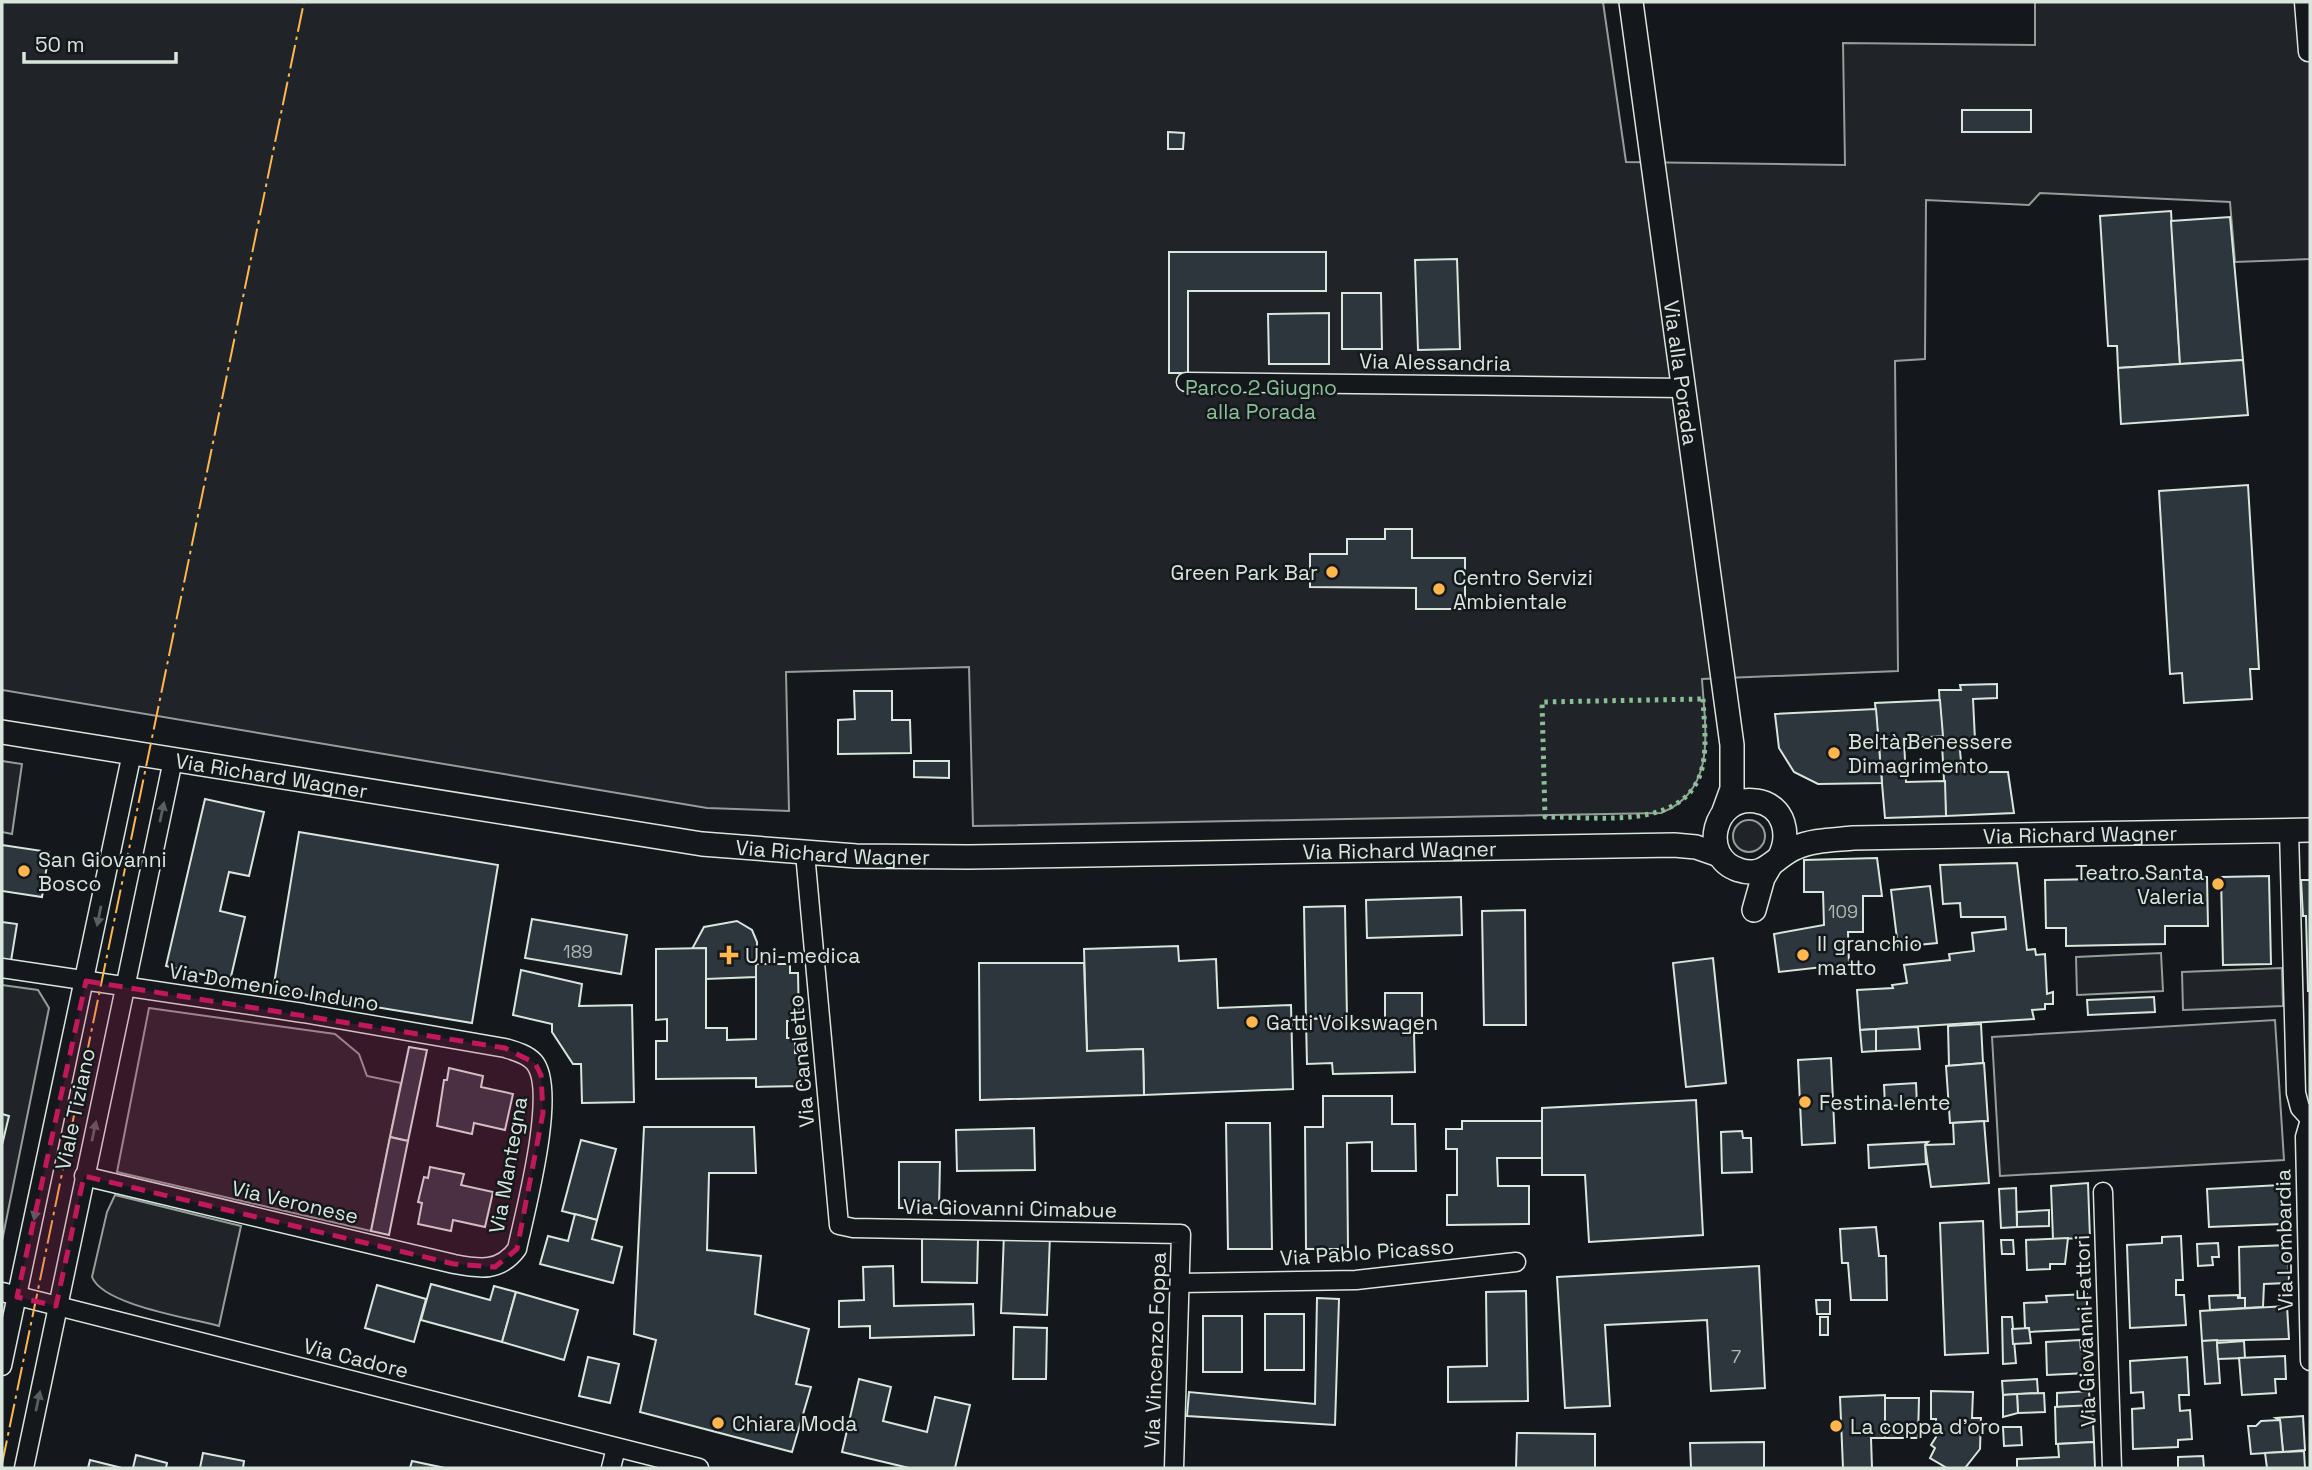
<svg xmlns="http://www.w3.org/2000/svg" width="2312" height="1470" font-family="'Space Grotesk',sans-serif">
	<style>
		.green { fill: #202428; stroke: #939e99; stroke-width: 2 }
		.building { fill: #2c363c; stroke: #d8e6dc; stroke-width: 2 }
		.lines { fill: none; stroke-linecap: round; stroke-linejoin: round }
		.minor-casing { stroke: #d8e6dc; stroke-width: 21 }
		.tertiary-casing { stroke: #d8e6dc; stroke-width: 26 }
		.minor { stroke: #14181c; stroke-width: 18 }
		.tertiary { stroke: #14181c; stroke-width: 23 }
		.hedge { stroke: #8ac095; stroke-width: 5; stroke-dasharray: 3.5 5; stroke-linecap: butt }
		.power { stroke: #ffb74d; stroke-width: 2; stroke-dasharray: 24 5 3.5 5; stroke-linecap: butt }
		.oneway { fill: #59605f }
		.marked { fill: #c2185b; fill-opacity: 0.2; stroke: #c2185b; stroke-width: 5; stroke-dasharray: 14 9; stroke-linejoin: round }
		.poi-dot { fill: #ffb74d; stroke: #14181c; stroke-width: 2.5 }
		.labels { text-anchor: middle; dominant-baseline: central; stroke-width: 5; stroke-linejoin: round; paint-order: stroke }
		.number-label { font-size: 18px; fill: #adbab4 }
		.street-label { font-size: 21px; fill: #d8e6dc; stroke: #14181c }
		.park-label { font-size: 21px; fill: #8ac095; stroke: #14181c }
		.poi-label { font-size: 21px; fill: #d8e6dc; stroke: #14181c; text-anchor: start }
	</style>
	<rect width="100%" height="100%" fill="#14181c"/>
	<g class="green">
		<path d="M2 2H1603L1626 162 1845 165 1843 43 2035 45V2H2310V259L2235 262 2230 202 2040 193 2029 205 1926 200 1925 359 1895 361 1898 671 1702 679C1705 729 1718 790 1661 813L973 826 969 667 786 672 789 811 707 808 2 690Z"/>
		<path d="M2 761 22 764 12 834 2 832Z"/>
		<circle cx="1749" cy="836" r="16"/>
		<path d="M2161 953 2163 991 2077 995 2076 957Z"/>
		<path d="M2282 968 2283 1006 2183 1010 2182 972Z"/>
		<path d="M2 985 38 990 49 1008 2 1241Z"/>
		<path d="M149 1008 335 1034 359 1054 367 1076 401 1083 371 1231 117 1172Z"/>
		<path d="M2275 1020 2284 1160 2000 1176 1992 1037Z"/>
		<path d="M115 1195 241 1226 219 1326C190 1318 103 1305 92 1277L107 1212Z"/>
	</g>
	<g class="building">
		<rect x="1962" y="110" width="69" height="22"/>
		<path d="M1168 132 1184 133 1183 149H1168Z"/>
		<path d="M2171 211 2180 364 2118 368 2117 346H2108L2100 216Z"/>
		<path d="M2230 217 2243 360 2180 364 2171 221Z"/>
		<path d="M1169 252H1326V291H1188V373H1169Z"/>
		<path d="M1457 259 1460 349 1418 350 1415 260Z"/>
		<path d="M1342 293H1381L1382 349H1342Z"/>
		<path d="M1329 313V364H1269L1268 314Z"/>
		<path d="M2243 360 2248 415 2121 424 2118 368Z"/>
		<path d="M2248 485 2259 669H2250L2252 699 2184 703 2182 673 2170 674 2159 491Z"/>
		<path d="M1385 529H1412V558H1465V609H1416V588L1310 587V554H1347V539H1385Z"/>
		<path d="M1997 684V698L1973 699 1975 740H1959L1962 772H2008L2014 813 1946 816 1939 690H1961L1960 685Z"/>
		<path d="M854 691H892V720H910L911 753 838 754V720L855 719Z"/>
		<path d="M1940 700 1943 736 1904 739 1906 782 1945 781 1946 816 1885 818 1875 703Z"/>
		<path d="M1876 709 1882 783 1818 784 1794 772 1779 748 1775 714Z"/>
		<path d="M914 761H949V778L914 777Z"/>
		<path d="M205 799 264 812 249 876 229 872 220 911 245 917 230 981 166 966Z"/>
		<path d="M299 832 498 865 472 1023 273 990Z"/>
		<path d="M2 845 49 852 42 897 2 891Z"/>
		<path d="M1877 858 1882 896H1863V932H1848L1849 964 1779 972 1774 934 1824 925 1823 892H1804V860Z"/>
		<path d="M2017 863 2027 950 2035 949 2036 955 2045 954 2047 994 2053 992V1004H2045V1009L2032 1010 2034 1019 1860 1030 1857 990 1893 988 1892 985 1907 983 1904 965 1950 960 1949 954 1974 951 1972 933 2006 929 2005 917H1961L1960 903 1943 904 1940 865Z"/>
		<path d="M2269 876 2271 964 2223 965 2221 877Z"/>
		<path d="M2207 877 2208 926H2165V944L2066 946V928H2046L2045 880Z"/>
		<path d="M2301 880H2310V991H2308L2306 916H2303Z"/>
		<path d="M1930 886 1937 943 1898 947 1891 890Z"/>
		<path d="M1461 897 1462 935 1367 938 1366 900Z"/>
		<path d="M1345 906 1347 1018 1306 1019 1304 907Z"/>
		<path d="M1525 910 1526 1025H1484L1482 911Z"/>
		<path d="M532 919 627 935 621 974 525 958Z"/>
		<path d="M737 921 752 930 757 942 756 977 706 979V948L692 949 704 927Z"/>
		<path d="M2 922 17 924 11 961 2 959Z"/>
		<path d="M1178 946 1179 961 1216 959 1218 1008 1291 1005 1293 1089 1144 1095 1143 1049 1087 1051 1084 949Z"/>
		<path d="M706 948V1028H727V1040L756 1039V964H790V973H798L799 1021H787V1038H795V1053H800L801 1086 756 1087V1078L656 1079V1041H667V1019L656 1020V949Z"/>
		<path d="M1713 958 1726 1083 1686 1087 1673 963Z"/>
		<path d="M979 963H1084L1087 1051 1143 1049 1144 1095 980 1100Z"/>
		<path d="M521 970 582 984 579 1006 632 1005 634 1102 582 1103 581 1064H573L552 1032V1024L513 1015Z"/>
		<path d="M1385 993H1422V1033H1414L1415 1072 1333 1074 1332 1063 1307 1064 1306 1019 1347 1018V1029L1385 1028Z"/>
		<path d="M2154 997 2155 1012 2088 1015 2087 1000Z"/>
		<path d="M1981 1024 1983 1063 1949 1066 1948 1026Z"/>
		<path d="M1918 1027 1920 1049 1876 1051V1029Z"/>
		<path d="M1876 1029V1051L1862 1052 1860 1030Z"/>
		<path d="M409 1047 427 1050 408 1141 390 1137Z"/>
		<path d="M1831 1058 1835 1143 1802 1145 1798 1060Z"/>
		<path d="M1984 1063 1988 1121 1950 1123 1946 1066Z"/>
		<path d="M449 1068 483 1076 481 1087 513 1094 505 1130 474 1123 472 1134 437 1126 444 1080H447Z"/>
		<path d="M1916 1083 1917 1105 1885 1106 1884 1085Z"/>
		<path d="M1323 1096H1392V1124H1415L1416 1171H1372V1142L1347 1143 1348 1249H1306L1305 1127H1323Z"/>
		<path d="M1696 1100 1703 1235 1589 1242 1585 1175H1542V1108Z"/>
		<path d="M2 1114 9 1116 2 1145Z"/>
		<path d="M1462 1121H1542V1158H1497L1498 1186H1529V1224L1447 1225V1195H1457V1149H1446V1129H1462Z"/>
		<path d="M1984 1121 1989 1183 1931 1187 1925 1145 1954 1144 1953 1123Z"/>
		<path d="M1226 1123H1270L1272 1249H1228Z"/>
		<path d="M644 1127H754L756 1173H709L707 1250 761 1256 755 1314 809 1329 796 1384 811 1387 792 1452 640 1412 656 1340 634 1334Z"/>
		<path d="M1034 1128 1035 1170 957 1171 956 1130Z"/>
		<path d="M1742 1131 1743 1138H1751L1752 1172 1722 1173 1721 1132Z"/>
		<path d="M390 1137 408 1141 389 1235 371 1231Z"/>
		<path d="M581 1140 616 1149 597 1220 562 1211Z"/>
		<path d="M1928 1142 1925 1145 1926 1164 1869 1168 1868 1145Z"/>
		<path d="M899 1162H940L939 1208H899Z"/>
		<path d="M430 1167 464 1174 461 1185 493 1192 485 1227 453 1220 451 1231 418 1224 422 1203 418 1202 424 1177 428 1178Z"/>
		<path d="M2088 1183 2090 1238 2053 1239 2051 1186Z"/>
		<path d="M2280 1185 2282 1224 2209 1227 2207 1189Z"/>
		<path d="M2016 1188 2017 1227 2001 1228 1999 1189Z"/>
		<path d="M2049 1210V1226L2017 1227V1212Z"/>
		<path d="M575 1214 597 1220 592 1239 622 1247 613 1283 540 1264 548 1236 568 1241Z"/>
		<path d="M1983 1221 1988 1353 1945 1355 1940 1223Z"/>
		<path d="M1876 1227 1879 1256H1886L1887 1300H1851L1848 1263H1842L1840 1229Z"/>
		<path d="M1004 1233 1050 1235 1047 1315 1001 1313Z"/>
		<path d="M2181 1236 2183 1280H2176V1295H2184L2186 1325 2130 1328 2127 1245 2162 1243V1237Z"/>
		<path d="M922 1238 978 1239 977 1283 922 1282Z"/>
		<path d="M2068 1238 2065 1264H2050V1269L2027 1270 2026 1240Z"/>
		<path d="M2001 1240H2013L2014 1254H2002Z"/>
		<path d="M2218 1243 2219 1257H2212L2213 1265 2198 1266 2197 1244Z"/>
		<path d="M2288 1245 2289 1283 2264 1284 2263 1307 2245 1308V1298H2240L2239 1247Z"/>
		<path d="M893 1266 894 1306 973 1304 974 1335 870 1338V1326L839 1327V1301L864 1300 863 1267Z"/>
		<path d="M1759 1266 1765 1388 1711 1391 1707 1320 1605 1325 1610 1406 1565 1408 1557 1277Z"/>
		<path d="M431 1284 490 1300 494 1286 516 1292 502 1342 421 1320Z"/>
		<path d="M377 1285 426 1299 414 1342 365 1328Z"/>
		<path d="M1526 1291 1528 1401 1448 1402V1367L1487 1366 1486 1292Z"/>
		<path d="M516 1292 578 1310 564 1360 502 1342Z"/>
		<path d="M2087 1294V1329L2029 1332V1328H2025L2024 1303 2047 1302 2046 1296Z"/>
		<path d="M2238 1295V1298H2245V1308L2210 1310 2209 1296Z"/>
		<path d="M1317 1298 1339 1299 1335 1425 1187 1416 1189 1392 1315 1404Z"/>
		<path d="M1816 1300H1830V1314H1817Z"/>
		<path d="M2287 1306 2289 1339 2202 1341 2200 1311Z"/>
		<rect x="1265" y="1314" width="39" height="56"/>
		<rect x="1203" y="1316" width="39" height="56"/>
		<rect x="1820" y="1317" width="8" height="18"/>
		<path d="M2002 1317H2012L2016 1363 2003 1364Z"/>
		<path d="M1014 1327 1047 1328 1046 1379H1013Z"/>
		<path d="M2029 1328 2031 1343 2013 1344 2012 1329Z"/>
		<path d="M2080 1340 2081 1350H2087L2088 1373 2047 1375 2046 1342Z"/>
		<path d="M2217 1340 2220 1383 2205 1384 2202 1341Z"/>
		<path d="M2244 1341 2245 1358 2218 1359 2217 1343Z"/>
		<path d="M2285 1356 2286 1379H2275L2276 1393 2242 1395 2239 1358Z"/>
		<path d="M588 1357 619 1364 610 1403 579 1396Z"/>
		<path d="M2187 1357 2189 1395H2179L2180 1411 2190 1410 2192 1439 2178 1440V1447L2133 1449 2132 1409 2144 1408 2143 1392 2131 1393 2130 1361Z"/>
		<path d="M859 1379 891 1387 883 1421 927 1432 935 1397 970 1405 955 1468H909L842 1452Z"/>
		<path d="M2037 1379 2038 1393 2003 1395 2002 1381Z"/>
		<path d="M1931 1391 1973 1392 1972 1418H1981L1980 1449 1965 1468H1947L1930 1458 1935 1448 1931 1445 1936 1437V1419H1931Z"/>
		<path d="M2089 1391 2090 1406 2057 1407V1393Z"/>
		<path d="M2044 1393 2045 1412 2018 1413 2017 1394Z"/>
		<path d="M2017 1394 2018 1413 2003 1417V1395Z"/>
		<path d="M1885 1395V1438H1871L1872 1468H1843L1840 1397Z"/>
		<path d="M1885 1398H1919L1918 1438H1885Z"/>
		<path d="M2092 1405 2094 1442 2056 1444 2055 1407Z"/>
		<path d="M2303 1416 2305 1450 2283 1452 2280 1420 2276 1418Z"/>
		<path d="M2280 1420 2283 1452 2251 1454 2248 1426H2256L2261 1421Z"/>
		<path d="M2003 1427H2021L2022 1445 2004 1446Z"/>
		<path d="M1517 1433 1595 1434V1468H1516Z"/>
		<path d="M1764 1442V1468H1691L1690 1443Z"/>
		<path d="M2094 1442 2095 1468H2017V1459L2059 1457 2058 1444Z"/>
		<path d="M2304 1451 2305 1468H2267L2265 1453Z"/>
		<path d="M203 1453 244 1461 243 1468H200Z"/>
		<path d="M136 1455 167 1463 166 1468H133Z"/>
		<path d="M2203 1456 2204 1468H2178V1457Z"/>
		<path d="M90 1460 122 1468H88Z"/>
		<path d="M412 1461 445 1468H410Z"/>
	</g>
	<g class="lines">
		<defs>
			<g id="minor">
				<path d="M2304 2 2308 52"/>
				<path d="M1186 382 1683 388"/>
				<path d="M2289 830 2296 1093 2300 1108 2310 1119"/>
				<path d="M805 853 839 1225 853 1228 1181 1234 1174 1468"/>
				<path d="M2 968 303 1013 505 1048C515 1051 527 1054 534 1062 558 1089 525 1212 517 1249 500 1272 480 1269 454 1264L84 1176"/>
				<path d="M2310 1120 2305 1137 2310 1361"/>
				<path d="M2103 1192 2112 1468"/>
				<path d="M1180 1283 1356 1280 1516 1262"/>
				<path d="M2 1292 699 1468"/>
				<path d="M2 1366 132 753"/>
				<path d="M24 1468 173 760"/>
				<path d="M611 1468 616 1448"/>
			</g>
			<g id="tertiary">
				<path id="s1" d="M1631 2 1732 745V789L1724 811"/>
				<path id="s2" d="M2 732 702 844 856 856 968 857 1674 845 1696 847 1719 855"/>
				<path id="s3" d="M1779 858C1791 836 1785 805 1756 801 1714 794 1698 857 1739 870 1765 879 1774 857 1795 848 1812 840 1834 840 1853 838L2310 830"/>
				<path d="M1754 910 1763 878 1770 866"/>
			</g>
		</defs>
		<use href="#minor" class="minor-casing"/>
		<use href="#tertiary" class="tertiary-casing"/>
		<use href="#minor" class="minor"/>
		<use href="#tertiary" class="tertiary"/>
		<path class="hedge" d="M1703 699C1704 720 1707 742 1703 764 1690 833 1597 816 1545 817L1542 702Z"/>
		<path class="power" d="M2 1464 304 2"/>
	</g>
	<defs><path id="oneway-solid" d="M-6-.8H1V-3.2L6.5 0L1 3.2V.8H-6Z" transform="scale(1.75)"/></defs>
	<g class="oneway">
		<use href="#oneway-solid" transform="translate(162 812) rotate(-78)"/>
		<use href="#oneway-solid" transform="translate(99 916) rotate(101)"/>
		<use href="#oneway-solid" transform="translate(94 1131) rotate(-78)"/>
		<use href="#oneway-solid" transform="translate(36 1210) rotate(102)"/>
		<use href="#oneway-solid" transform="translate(38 1401) rotate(-78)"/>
	</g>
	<path class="marked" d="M86 981 505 1048 535 1063 541 1075 543 1113 517 1249 495 1267 454 1264 84 1176 56 1306 17 1297Z"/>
	<g class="poi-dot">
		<circle cx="1332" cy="572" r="7"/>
		<circle cx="1439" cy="589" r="7"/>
		<circle cx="1834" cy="753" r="7"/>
		<circle cx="24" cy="871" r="7"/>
		<circle cx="2218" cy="884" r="7"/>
		<path d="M725.5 944.5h7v7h7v7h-7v7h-7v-7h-7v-7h7z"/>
		<circle cx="1803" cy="955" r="7"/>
		<circle cx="1252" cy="1022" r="7"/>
		<circle cx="1805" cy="1102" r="7"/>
		<circle cx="718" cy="1423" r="7"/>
		<circle cx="1836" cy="1426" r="7"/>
	</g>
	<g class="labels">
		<g class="number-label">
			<text x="1843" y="911">109</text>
			<text x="578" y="951">189</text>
			<text x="1736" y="1356">7</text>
		</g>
		<g class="street-label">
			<text transform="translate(1435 362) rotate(1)">Via Alessandria</text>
			<text stroke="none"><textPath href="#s1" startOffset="374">Via alla Porada</textPath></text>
			<text stroke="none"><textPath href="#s2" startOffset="273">Via Richard Wagner</textPath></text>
			<text stroke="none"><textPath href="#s3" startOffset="528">Via Richard Wagner</textPath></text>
			<text stroke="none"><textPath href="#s2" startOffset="1407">Via Richard Wagner</textPath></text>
			<text stroke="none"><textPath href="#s2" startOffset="840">Via Richard Wagner</textPath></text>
			<text transform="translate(274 987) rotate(9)">Via Domenico Induno</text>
			<text transform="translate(801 1061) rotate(-95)">Via Canaletto</text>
			<text transform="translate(75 1109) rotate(-78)">Viale Tiziano</text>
			<text transform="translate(508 1165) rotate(-80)">Via Mantegna</text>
			<text transform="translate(295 1202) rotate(13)">Via Veronese</text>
			<text transform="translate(1010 1208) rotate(1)">Via Giovanni Cimabue</text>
			<text transform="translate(2284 1240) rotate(-91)">Via Lombardia</text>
			<text transform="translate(1367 1252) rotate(-4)">Via Pablo Picasso</text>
			<text transform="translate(2085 1331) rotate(-92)">Via Giovanni Fattori</text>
			<text transform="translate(1155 1350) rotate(-88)">Via Vincenzo Foppa</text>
			<text transform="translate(356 1358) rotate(14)">Via Cadore</text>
		</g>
		<g class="park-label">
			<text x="1261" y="387">Parco 2 Giugno<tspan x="1261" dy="24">alla Porada</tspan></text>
		</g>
		<g class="poi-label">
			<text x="1318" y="572" text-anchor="end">Green Park Bar</text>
			<text x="1453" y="577">Centro Servizi<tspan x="1453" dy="24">Ambientale</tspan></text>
			<text x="1848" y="741">Beltà Benessere<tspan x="1848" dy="24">Dimagrimento</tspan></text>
			<text x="38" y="859">San Giovanni<tspan x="38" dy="24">Bosco</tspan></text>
			<text x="2204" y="872" text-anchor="end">Teatro Santa<tspan x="2204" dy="24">Valeria</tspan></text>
			<text x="1817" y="943">Il granchio<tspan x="1817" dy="24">matto</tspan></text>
			<text x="745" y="955">Uni-medica</text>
			<text x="1266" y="1022">Gatti Volkswagen</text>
			<text x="1819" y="1102">Festina lente</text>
			<text x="732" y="1423">Chiara Moda</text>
			<text x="1850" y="1426">La coppa d'oro</text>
		</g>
	</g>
	<rect width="2312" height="1470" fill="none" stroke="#d8e6dc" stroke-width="7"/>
	<path d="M24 52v10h152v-10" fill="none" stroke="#d8e6dc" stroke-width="3.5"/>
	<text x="35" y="52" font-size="21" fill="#d8e6dc" stroke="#14181c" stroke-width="5" paint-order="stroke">50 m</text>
</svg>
